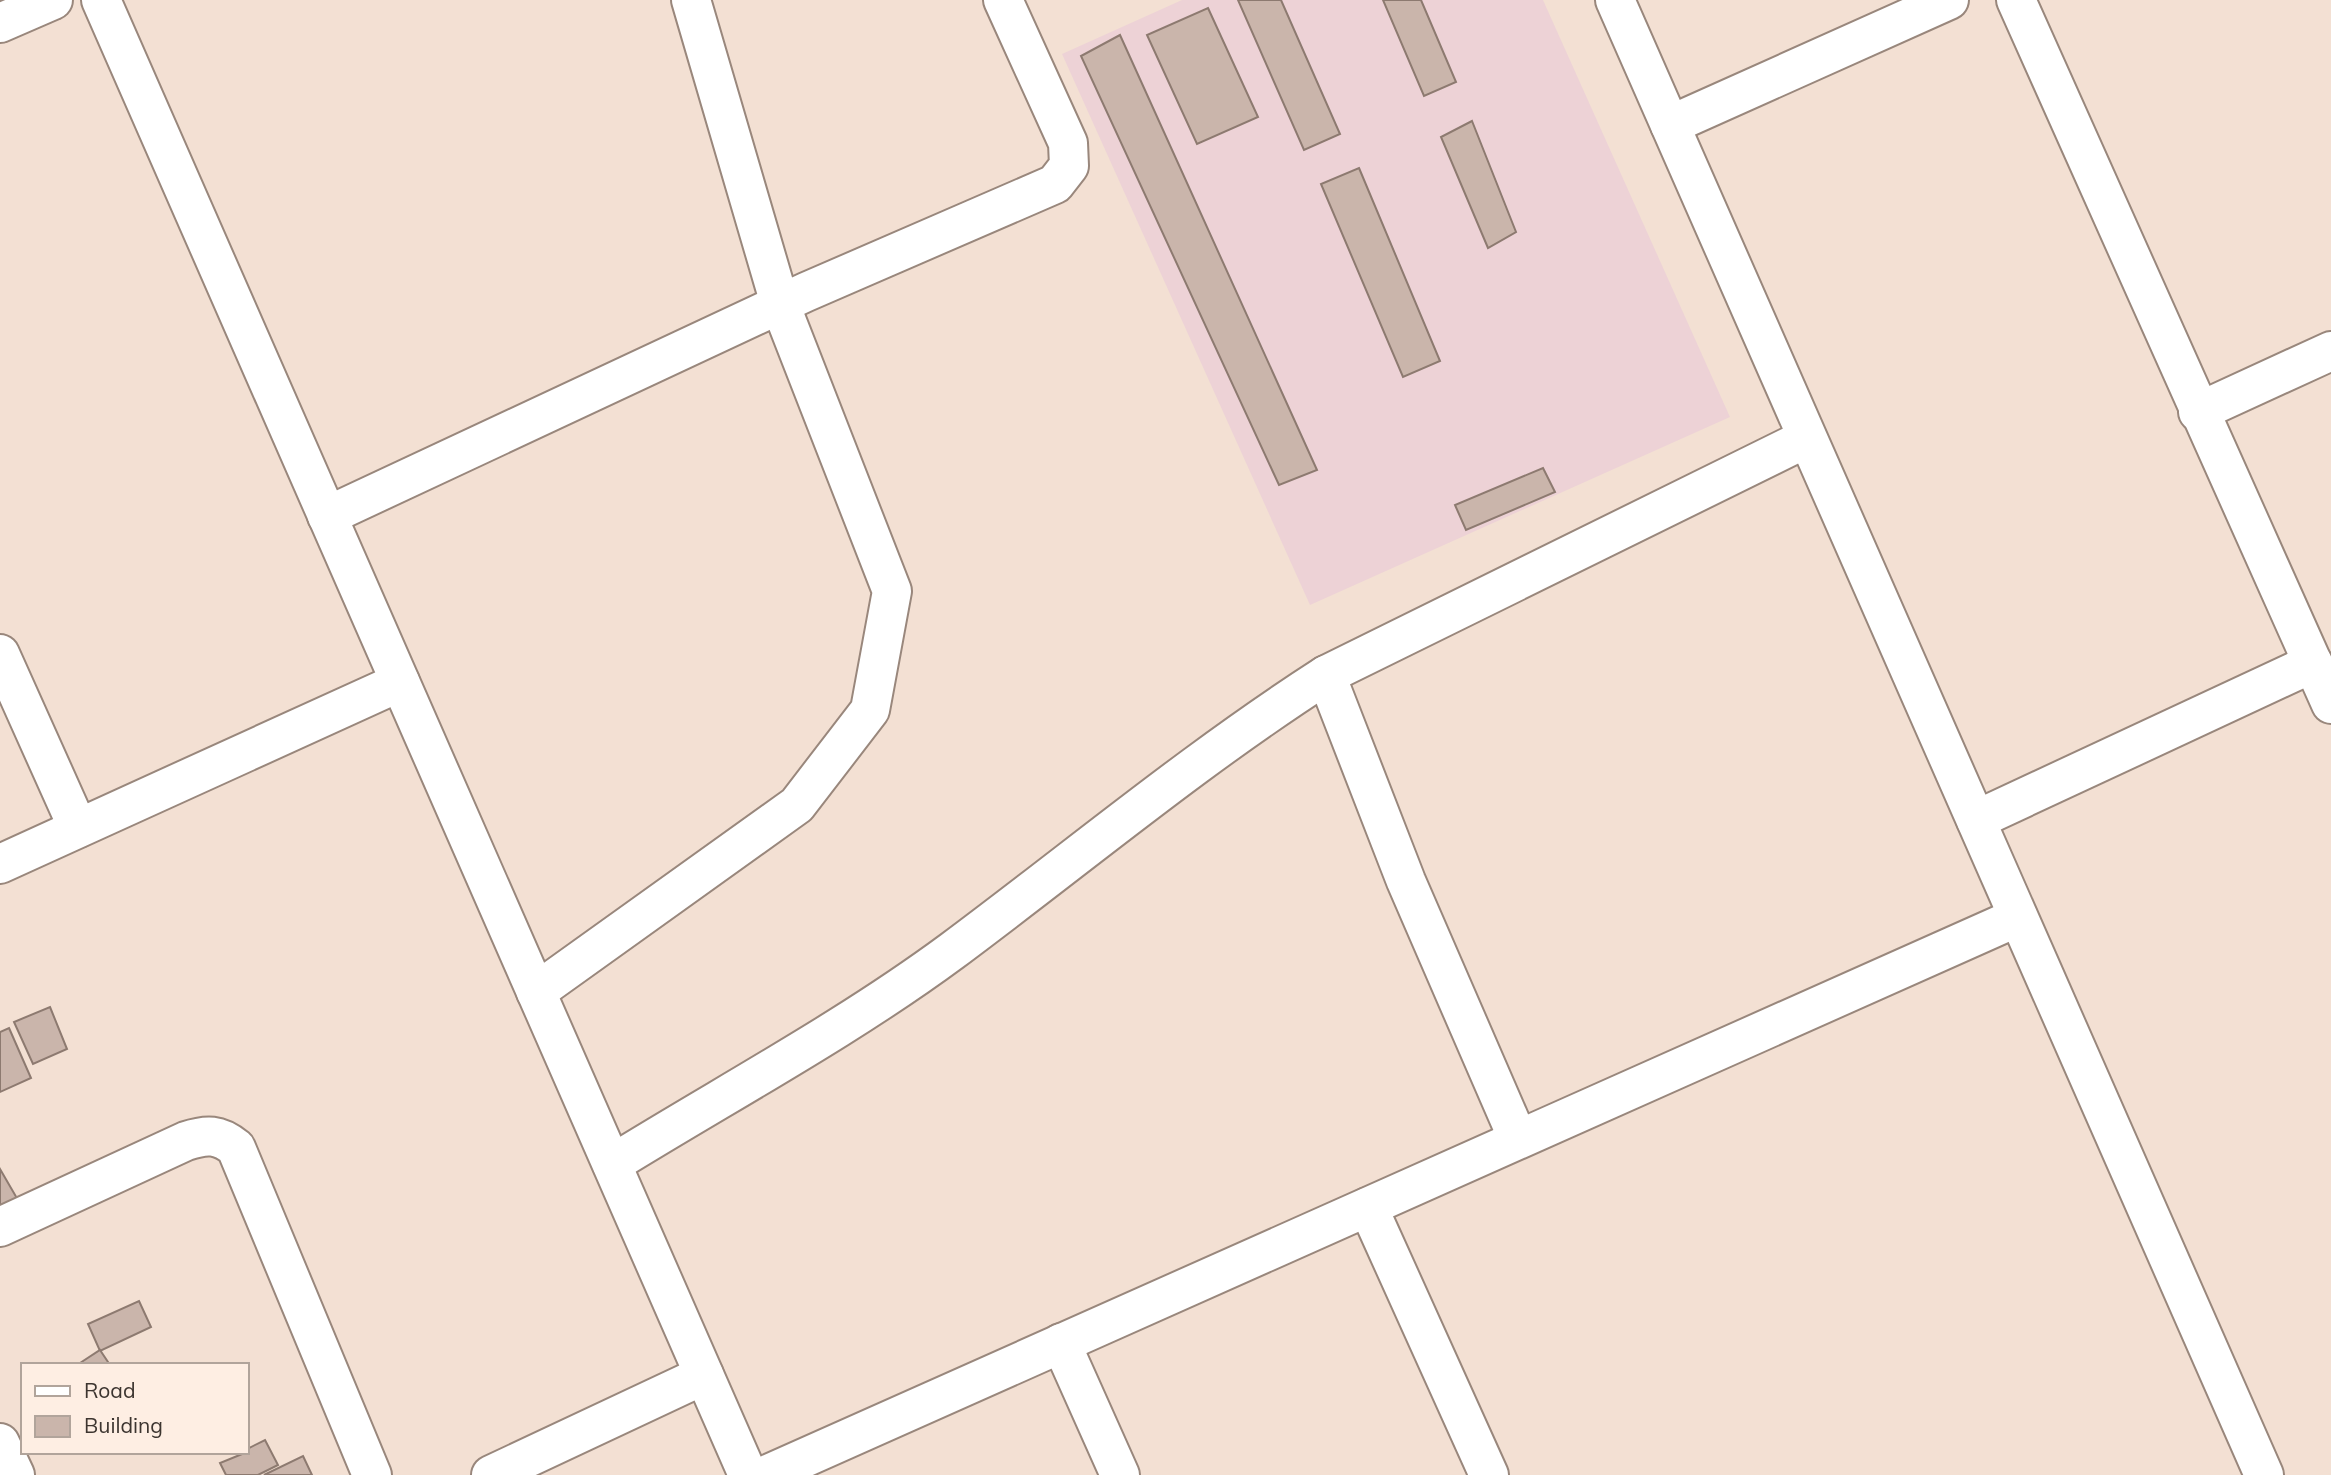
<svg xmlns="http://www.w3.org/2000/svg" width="2331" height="1475" font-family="Mulish,sans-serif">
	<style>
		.education { fill: #edd2d6 }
		.building { fill: #cab5ab; stroke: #8d7a70; stroke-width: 2 }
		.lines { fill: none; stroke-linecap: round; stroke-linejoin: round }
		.minor-casing { stroke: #99877c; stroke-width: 42 }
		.minor { stroke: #fff; stroke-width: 38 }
	</style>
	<rect width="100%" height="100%" fill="#f3e0d3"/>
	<path class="education" d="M1182 0H1543L1730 417 1310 605 1062 54Z"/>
	<g class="building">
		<path d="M1238 0H1281L1340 134 1304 150Z"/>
		<path d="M1383 0H1421L1456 82 1424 96Z"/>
		<path d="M1208 8 1258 117 1197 144 1147 35Z"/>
		<path d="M1120 35 1317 470 1279 485 1081 56Z"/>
		<path d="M1472 121 1516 232 1488 248 1441 137Z"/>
		<path d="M1359 168 1440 361 1403 377 1321 184Z"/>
		<path d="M1543 468 1555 492 1466 530 1455 505Z"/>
		<path d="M50 1007 67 1049 33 1064 14 1022Z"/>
		<path d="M9 1028 31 1078 0 1092V1032Z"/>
		<path d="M0 1169 18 1200 0 1210Z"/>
		<path d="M139 1301 151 1327 100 1351 88 1324Z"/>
		<path d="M100 1350 110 1365H81L80 1363Z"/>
		<path d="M265 1440 278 1465 258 1475H226L220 1463 247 1452V1449Z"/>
		<path d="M303 1456 312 1475H264Z"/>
	</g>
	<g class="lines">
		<defs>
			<g id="minor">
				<path d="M101 0 748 1475"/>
				<path d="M1615 0 2264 1475"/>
				<path d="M2016 0 2331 704"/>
				<path d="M0 23 53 0"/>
				<path d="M1670 125 1949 0"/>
				<path d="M2198 412 2331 351"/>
				<path d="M327 516 806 292 1055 184 1069 166 1068 143 1003 0"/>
				<path d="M0 654 78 828"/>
				<path d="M1326 675 1406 881 1518 1139"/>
				<path d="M1976 820 2313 663"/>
				<path d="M0 864 400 682"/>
				<path d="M536 992 797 805 870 710 892 591 780 304 691 0"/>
				<path d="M612 1164C725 1094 845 1030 952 951 1077 858 1195 759 1326 675L1807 438"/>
				<path d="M1368 1207 1489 1475"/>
				<path d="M0 1227 186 1141C207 1134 219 1134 236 1148L372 1475"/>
				<path d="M1061 1343 1120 1475"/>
				<path d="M0 1443 15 1475"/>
				<path d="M491 1475 704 1375"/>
				<path d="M766 1475 2018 917"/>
			</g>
		</defs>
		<use href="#minor" class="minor-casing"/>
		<use href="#minor" class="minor"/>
	</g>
	<rect x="21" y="1363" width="228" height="91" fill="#feeee3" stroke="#b1a49b" stroke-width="2"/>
	<rect x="35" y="1386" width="35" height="10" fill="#ffffff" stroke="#b1a49b" stroke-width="2"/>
	<text x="84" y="1398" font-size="21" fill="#3d3530">Road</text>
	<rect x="35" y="1416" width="35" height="21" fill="#cab5ab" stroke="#b1a49b" stroke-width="2"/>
	<text x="84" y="1433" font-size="21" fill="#3d3530">Building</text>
</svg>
